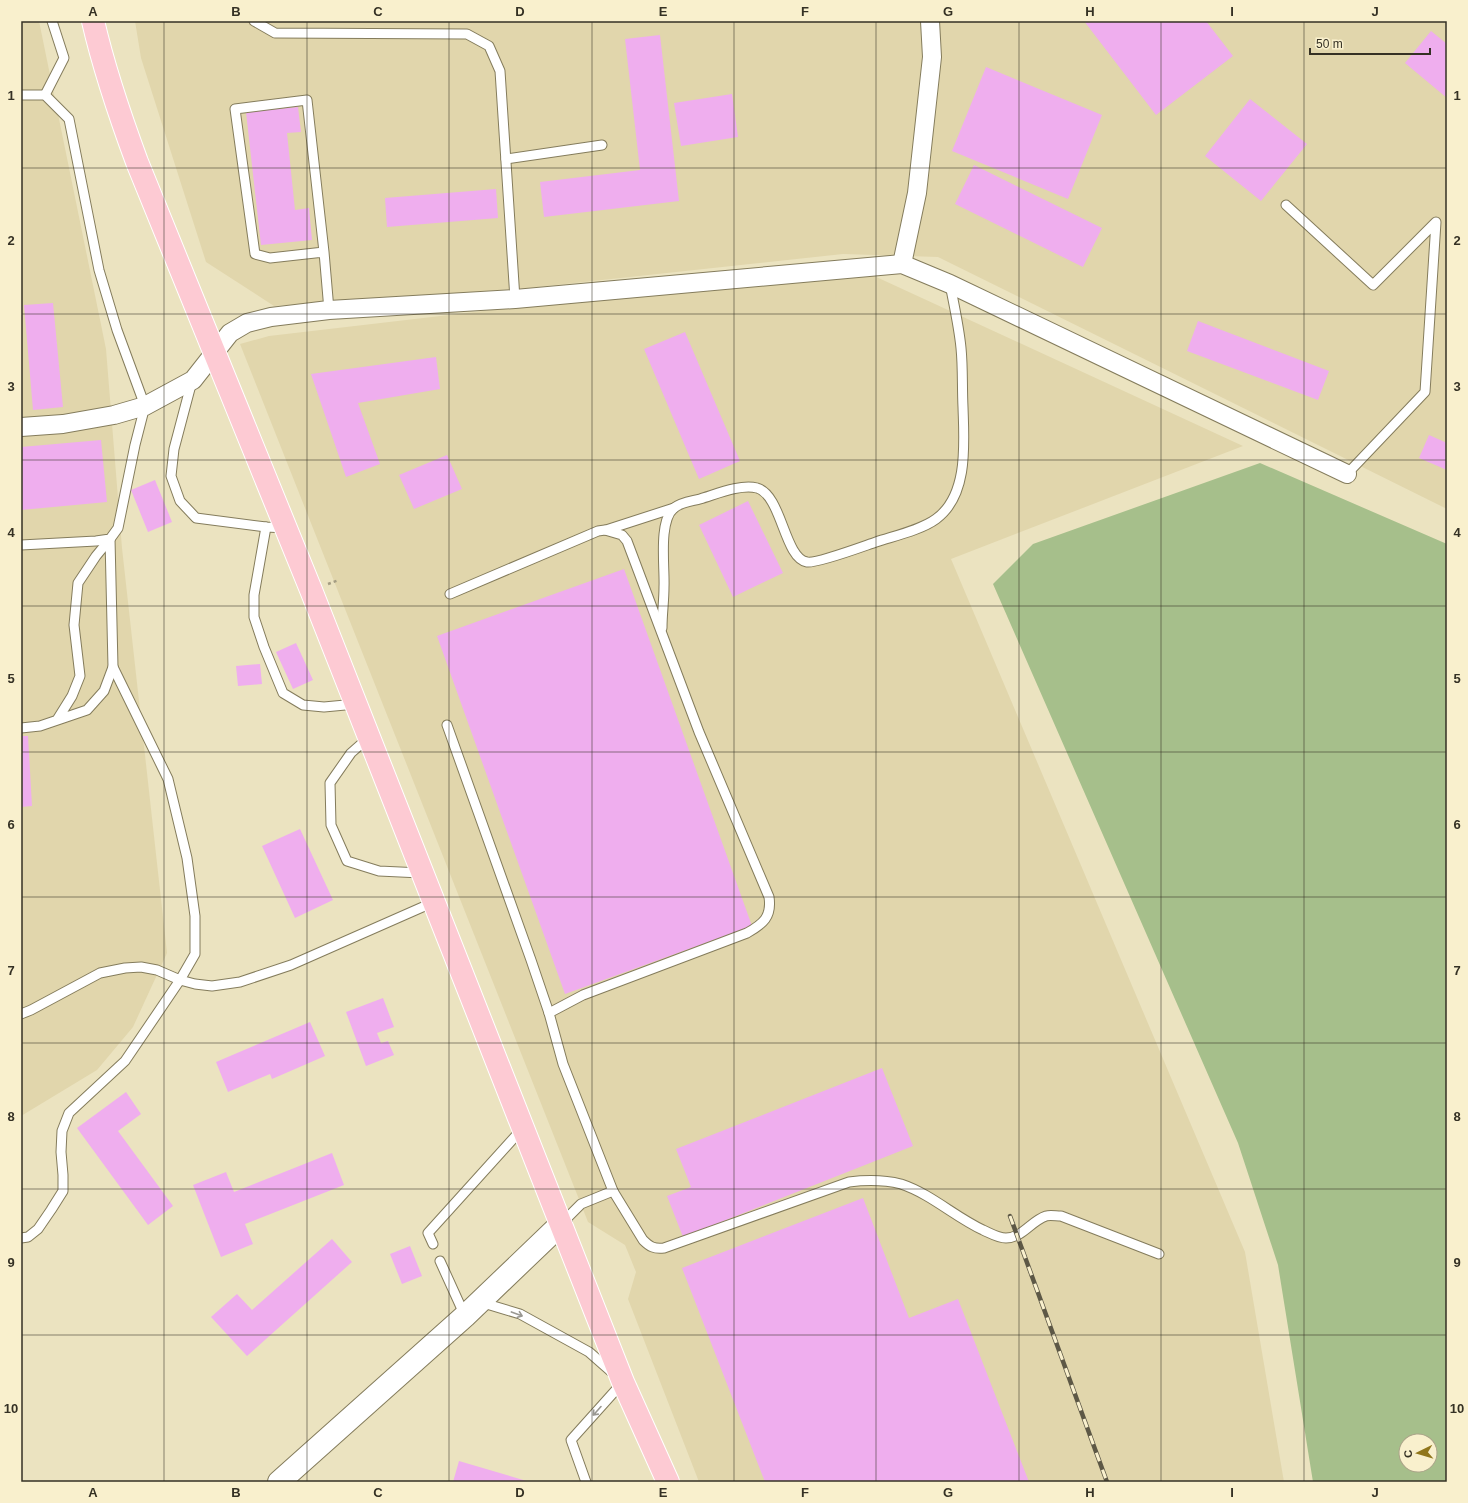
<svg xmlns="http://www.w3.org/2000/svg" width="1468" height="1503" font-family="Arial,sans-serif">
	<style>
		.built { fill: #e1d6ac }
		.green { fill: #a6bf8b; fill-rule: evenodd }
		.building { fill: #efaeee }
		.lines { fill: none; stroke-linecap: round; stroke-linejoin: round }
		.lane-casing { stroke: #847c5c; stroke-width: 11 }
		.street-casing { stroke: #847c5c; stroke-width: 20 }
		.secondary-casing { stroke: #847c5c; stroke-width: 24 }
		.primary-casing { stroke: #fff; stroke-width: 24 }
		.path { stroke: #a49d83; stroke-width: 2.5; stroke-dasharray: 3 3; stroke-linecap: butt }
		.lane { stroke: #fff; stroke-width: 9 }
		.street { stroke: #fff; stroke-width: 18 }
		.secondary { stroke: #fff; stroke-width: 22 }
		.primary { stroke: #fdcad3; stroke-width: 22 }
		.rail-casing { stroke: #5d5846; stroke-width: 4.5 }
		.rail { stroke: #f9f0cd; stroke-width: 3; stroke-dasharray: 9; stroke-linecap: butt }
		.oneway { stroke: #9a9892 }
		.grid { fill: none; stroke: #353124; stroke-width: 1; stroke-opacity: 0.55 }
		.neatline { fill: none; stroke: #353124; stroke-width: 1.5 }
		.grid-label { font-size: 13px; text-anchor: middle; font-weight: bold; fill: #353124 }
	</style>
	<rect width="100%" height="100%" fill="#ebe3c0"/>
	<g class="built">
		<path d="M21 21H39L106 349 122 548 167 953 133 1027 97 1070 21 1116Z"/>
		<path d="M135 21H1447V509L938 257 843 254 528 288 274 306 206 262 141 58Z"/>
		<path d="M872 275 1243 446 951 559 1245 1252 1284 1482H699L628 1299 636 1272 625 1245 588 1222 240 344 269 336 509 308Z"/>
	</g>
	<path class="green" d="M1260 463 1447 544V1482H1313L1278 1265 1238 1143 993 584 1033 544ZM1406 1441H1430V1465H1406Z"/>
	<g class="building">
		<path d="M1084 21H1206L1233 56 1156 115Z"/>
		<path d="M1431 31 1447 44V98L1405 63Z"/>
		<path d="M660 35 679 201 544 217 540 182 640 170 625 39Z"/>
		<path d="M986 67 1102 115 1068 199 952 151Z"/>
		<path d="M732 94 738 137 681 146 674 103Z"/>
		<path d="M1250 99 1307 144 1261 201 1205 156Z"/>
		<path d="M298 107 301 132 287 133 295 210 309 208 312 240 261 245 246 112Z"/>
		<path d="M974 165 1102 228 1083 267 955 204Z"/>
		<path d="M496 189 498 218 387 227 385 198Z"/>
		<path d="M53 303 63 407 33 410 24 305Z"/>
		<path d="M1198 321 1329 371 1318 400 1187 351Z"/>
		<path d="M685 332 740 461 699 479 644 349Z"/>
		<path d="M436 357 440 389 358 403 380 464 346 477 311 374Z"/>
		<path d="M1429 435 1447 443V470L1419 458Z"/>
		<path d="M101 440 107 502 21 510V447Z"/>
		<path d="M447 455 462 489 414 509 399 475Z"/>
		<path d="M155 480 172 522 148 532 131 490Z"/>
		<path d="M748 501 783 573 733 597 699 525Z"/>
		<path d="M624 569 752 926 565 994 437 636Z"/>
		<path d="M296 643 313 680 293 689 276 652Z"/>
		<path d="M260 664 262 684 238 686 236 666Z"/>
		<path d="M21 736H28L32 806 21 807Z"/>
		<path d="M300 829 333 900 295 918 262 846Z"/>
		<path d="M383 998 394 1027 377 1033 381 1043 388 1041 394 1055 366 1066 346 1012Z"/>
		<path d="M310 1022 325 1056 272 1079 270 1074 228 1092 216 1062Z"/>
		<path d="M882 1068 913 1146 683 1237 667 1196 691 1187 676 1149Z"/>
		<path d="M126 1092 141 1114 118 1131 173 1206 148 1225 77 1128Z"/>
		<path d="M332 1153 344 1185 245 1224 253 1244 221 1257 193 1185 226 1172 234 1192Z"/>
		<path d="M863 1198 909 1318 958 1299 1029 1482H765L682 1268Z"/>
		<path d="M332 1239 352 1262 247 1356 211 1317 237 1294 252 1310Z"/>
		<path d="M410 1246 422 1276 402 1284 390 1254Z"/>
		<path d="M459 1461 530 1482H453Z"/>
	</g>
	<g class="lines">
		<defs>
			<g id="lane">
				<path d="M254 21 275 33 467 34 489 46 500 71 515 299"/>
				<path d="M21 95H45L69 119 99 270 117 330 145 406 135 445 118 528 110 539 96 541 21 545"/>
				<path d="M45 95 64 58 52 21"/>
				<path d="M506 159 602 145"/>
				<path d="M1286 205 1373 285 1436 222 1425 392 1347 474"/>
				<path d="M324 252 270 258 255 254 235 109 307 100 324 252 329 310"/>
				<path d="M192 381 174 449 171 476 180 501 196 518 266 527 286 528"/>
				<path d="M266 527 254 595V617L264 647 283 693 303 705 324 707 356 704"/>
				<path d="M606 530 674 508"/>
				<path d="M450 594 598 531 605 530 622 535 627 541 699 732 769 897C772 917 763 924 747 933L583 995 549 1013 563 1064 613 1191"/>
				<path d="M662 628C662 614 664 601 664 587 665 568 658 521 674 508 681 502 693 501 700 499 717 494 740 484 757 488 782 495 784 558 807 562 816 564 864 546 876 542 894 536 921 530 936 519 969 495 964 442 963 407 962 387 963 368 961 348 959 327 954 305 950 284"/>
				<path d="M447 725 531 960 549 1013"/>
				<path d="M21 728 40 726 87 710 104 691 113 667 110 539 96 556 78 583 74 625 80 676 72 696 57 720"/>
				<path d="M368 738 351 753 330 783 331 825 347 861 379 871 421 873"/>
				<path d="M21 1014 31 1010 100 973 125 968 141 967 157 970 180 980 195 984 212 986 240 982 291 965 434 902"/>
				<path d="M562 1223 581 1204 613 1191 643 1240C650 1247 654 1249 664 1248L849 1182C865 1180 885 1180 901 1184 931 1194 955 1217 983 1230 990 1233 998 1238 1006 1238 1022 1238 1031 1221 1046 1216 1050 1215 1056 1216 1061 1216L1159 1254"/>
				<path d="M21 1238 28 1237 38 1229 51 1210 63 1191V1175L61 1152 62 1131 69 1113 125 1061 180 980 195 954V916L187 858 168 779 113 667"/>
				<path d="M433 1244 428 1233 522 1129"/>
				<path d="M440 1261 465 1316"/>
				<path d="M480 1302 520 1314 589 1352 614 1374"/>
				<path d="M586 1482 571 1440 623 1382"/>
			</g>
			<g id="street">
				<path d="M902 264 917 193 932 57 930 21"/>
				<path d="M21 427 63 424 114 415 145 406 193 380 230 333 247 323 271 317 329 310 515 299 902 264 950 284 1347 474"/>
			</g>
			<path id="secondary" d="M279 1482 465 1316 561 1224"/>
			<path id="primary" d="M93 21C104 69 120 116 137 162L311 590 623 1382 668 1482"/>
		</defs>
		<use href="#lane" class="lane-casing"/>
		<use href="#street" class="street-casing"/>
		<use href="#secondary" class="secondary-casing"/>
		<use href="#primary" class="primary-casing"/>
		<path class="path" d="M328 584 339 580"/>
		<use href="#lane" class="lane"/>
		<use href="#street" class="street"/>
		<use href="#secondary" class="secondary"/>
		<use href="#primary" class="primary"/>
		<defs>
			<path id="rail" d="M1010 1216 1107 1482"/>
		</defs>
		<use href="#rail" class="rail-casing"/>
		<use href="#rail" class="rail"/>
	</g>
	<defs><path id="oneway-shaft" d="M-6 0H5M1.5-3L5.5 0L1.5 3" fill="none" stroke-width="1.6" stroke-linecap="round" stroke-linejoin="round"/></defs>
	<g class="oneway">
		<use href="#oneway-shaft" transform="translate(517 1314) rotate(20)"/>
		<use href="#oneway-shaft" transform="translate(597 1411) rotate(132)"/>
	</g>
	<path class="grid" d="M164 21V1482M307 21V1482M449 21V1482M592 21V1482M734 21V1482M876 21V1482M1019 21V1482M1161 21V1482M1304 21V1482M21 168H1447M21 314H1447M21 460H1447M21 606H1447M21 752H1447M21 897H1447M21 1043H1447M21 1189H1447M21 1335H1447"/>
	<rect width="1468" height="1503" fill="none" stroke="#f9f0cd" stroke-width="44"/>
	<g transform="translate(1418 1453) rotate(265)"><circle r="19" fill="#f9f0cd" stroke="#aba489"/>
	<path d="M0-3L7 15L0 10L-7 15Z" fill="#90761b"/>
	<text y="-6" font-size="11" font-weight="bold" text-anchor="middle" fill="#353124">С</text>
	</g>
	<path d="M1310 48v6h120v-6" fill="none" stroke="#353124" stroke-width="2"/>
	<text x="1316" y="48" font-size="12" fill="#353124" stroke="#f9f0cd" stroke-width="3" paint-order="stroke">50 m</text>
	<rect x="22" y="22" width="1424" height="1459" class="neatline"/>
	<g class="grid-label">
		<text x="93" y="16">A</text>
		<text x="236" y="16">B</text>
		<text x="378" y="16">C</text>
		<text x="520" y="16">D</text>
		<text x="663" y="16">E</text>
		<text x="805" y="16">F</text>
		<text x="948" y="16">G</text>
		<text x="1090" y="16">H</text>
		<text x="1232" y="16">I</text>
		<text x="1375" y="16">J</text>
		<text x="11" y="100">1</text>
		<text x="1457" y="100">1</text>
		<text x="11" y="245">2</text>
		<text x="1457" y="245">2</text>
		<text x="11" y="391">3</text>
		<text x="1457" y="391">3</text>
		<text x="11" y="537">4</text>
		<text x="1457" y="537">4</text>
		<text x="11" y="683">5</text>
		<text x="1457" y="683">5</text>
		<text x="11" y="829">6</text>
		<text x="1457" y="829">6</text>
		<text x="11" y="975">7</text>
		<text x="1457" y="975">7</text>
		<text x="11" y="1121">8</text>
		<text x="1457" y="1121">8</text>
		<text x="11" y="1267">9</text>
		<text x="1457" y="1267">9</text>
		<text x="11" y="1413">10</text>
		<text x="1457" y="1413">10</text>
		<text x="93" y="1497">A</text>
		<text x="236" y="1497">B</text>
		<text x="378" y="1497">C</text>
		<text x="520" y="1497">D</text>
		<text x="663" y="1497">E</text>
		<text x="805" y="1497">F</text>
		<text x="948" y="1497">G</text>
		<text x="1090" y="1497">H</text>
		<text x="1232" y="1497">I</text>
		<text x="1375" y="1497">J</text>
	</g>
</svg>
